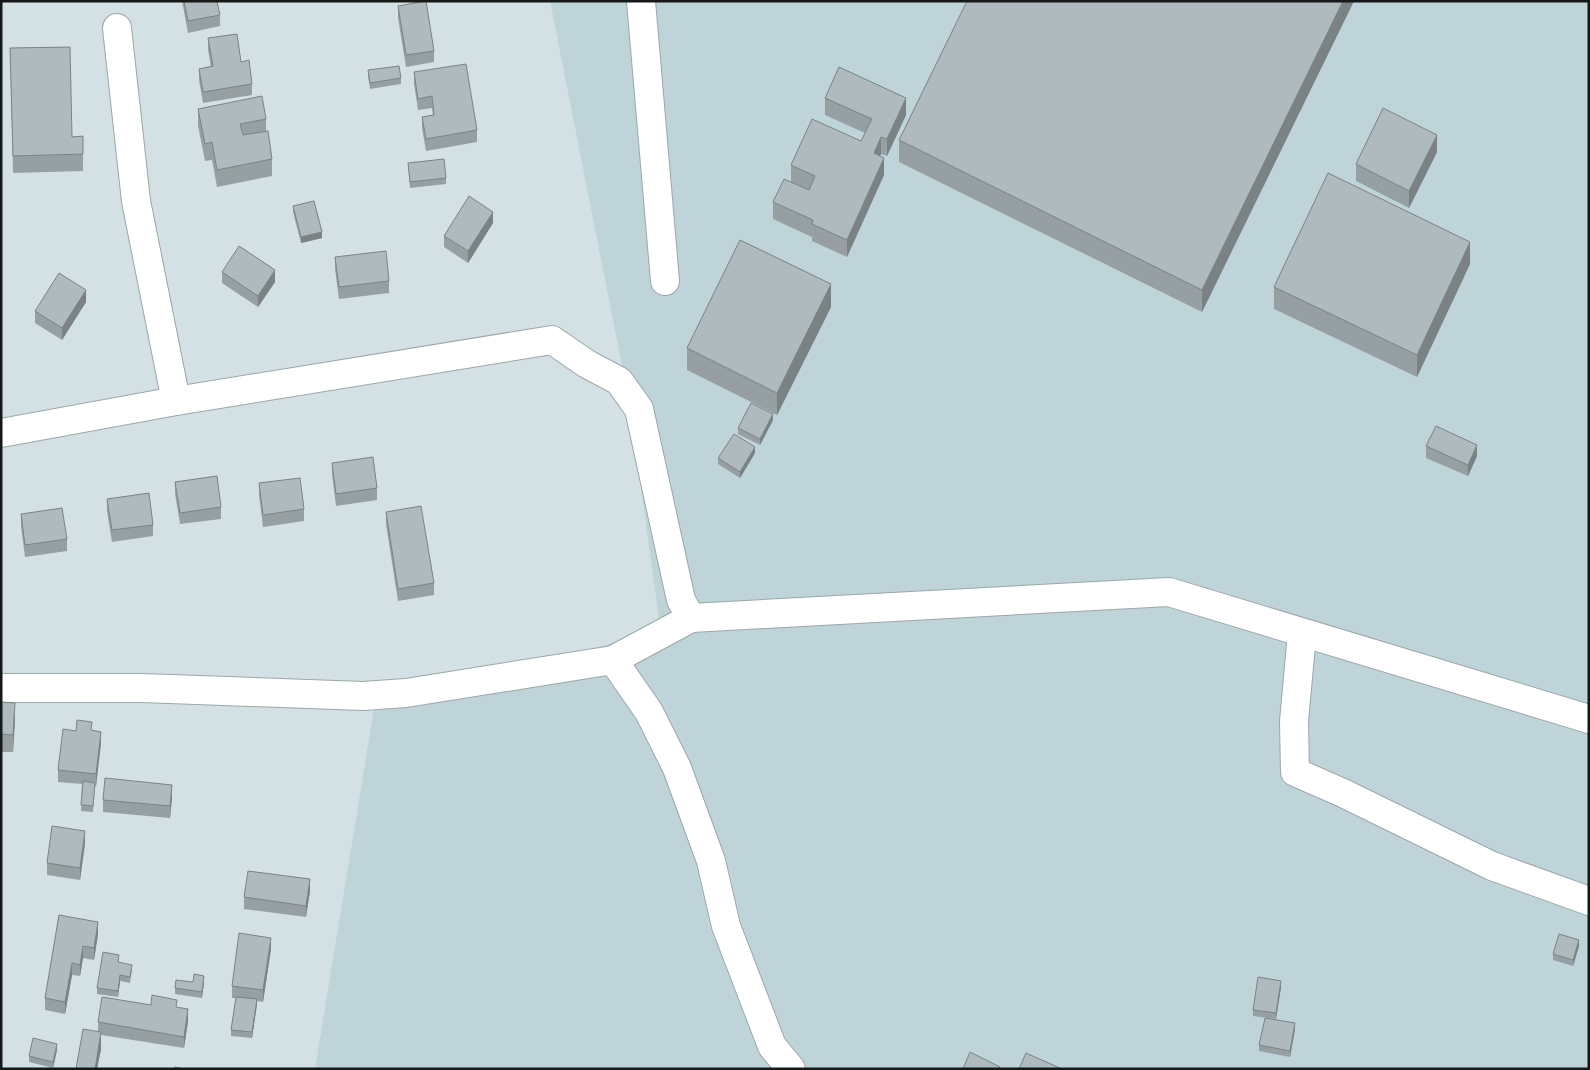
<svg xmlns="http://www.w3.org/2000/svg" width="1590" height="1070" font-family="'Golos Text',sans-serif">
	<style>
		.built { fill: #bfd4d9 }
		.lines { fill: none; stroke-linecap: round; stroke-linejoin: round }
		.minor-casing { stroke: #9ba7a9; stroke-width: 30 }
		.minor { stroke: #fff; stroke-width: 28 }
		.wall { fill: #96a0a3 }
		.shaded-wall { fill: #7a8284 }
		.building { fill: #aebabd; stroke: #7a8284 }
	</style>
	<rect width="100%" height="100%" fill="#d4e1e4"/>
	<path class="built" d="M550 1H1589V1069H315L378 684 527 671 660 627 630 406Z"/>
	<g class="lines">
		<defs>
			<g id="minor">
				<path d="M641 1 665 281"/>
				<path d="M117 28 136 201 176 401"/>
				<path d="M1 433 176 401 552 340 587 364 619 381 639 409 681 600 691 618"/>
				<path d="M1302 634 1294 721 1295 772 1343 793 1492 866 1589 901"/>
				<path d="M613 660 691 618 1169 592 1589 719"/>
				<path d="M1 688H142L363 696 406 693 613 660 649 712 677 768 711 861 726 926 772 1046 791 1069"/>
			</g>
		</defs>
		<use href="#minor" class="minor-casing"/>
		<use href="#minor" class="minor"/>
	</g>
	<g class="wall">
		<path d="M182 1H217L220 15V26L188 33Z"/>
		<path d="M1354 1 1202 312 899 162V140Z"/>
		<path d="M398 6 434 51V62L406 67 398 18Z"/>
		<path d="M208 38 241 62 252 84V95L203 103 199 80V69L211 67 208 50Z"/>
		<path d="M10 48 72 137 83 136V171L13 173Z"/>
		<path d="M368 70 401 78V84L370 89 368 76Z"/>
		<path d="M414 72 477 130V142L426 151 422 128V117L433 115 432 108 418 110 414 84Z"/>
		<path d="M825 98 906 115 887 156 881 154 880 156 884 175 847 257 812 241V237L773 219V202L791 182V165L861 141 865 133 825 115Z"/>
		<path d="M198 109 266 119V131L272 159V176L217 187 212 160 205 161 198 126Z"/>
		<path d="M1437 152 1409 208 1356 181V164Z"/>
		<path d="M408 163 446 178V184L410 188Z"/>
		<path d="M293 206 322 238 301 243 293 212Z"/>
		<path d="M493 223 468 263 444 247V236Z"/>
		<path d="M335 257 389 281V293L339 299 335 269Z"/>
		<path d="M1470 264 1417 377 1274 309V287Z"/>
		<path d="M222 272 275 282 258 307 222 283Z"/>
		<path d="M86 302 62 340 35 323V311Z"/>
		<path d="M831 307 777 415 687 370V348Z"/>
		<path d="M773 420 760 445 738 434V428Z"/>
		<path d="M1426 446 1477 456 1468 476 1426 458Z"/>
		<path d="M755 453 740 478 718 464V458Z"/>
		<path d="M332 463 377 488V500L336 506 332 474Z"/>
		<path d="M175 482 221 507V519L180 524 175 493Z"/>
		<path d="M259 483 304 509V521L263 527 259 495Z"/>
		<path d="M107 499 153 525V536L112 542 107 511Z"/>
		<path d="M386 512 434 583V595L398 601 386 524Z"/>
		<path d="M21 514 67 539V551L25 557 21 526Z"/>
		<path d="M1 702 15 720 13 752H1Z"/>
		<path d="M76 731H92L101 743 96 786H95L93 812 81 811 82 784 58 782V770Z"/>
		<path d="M172 797 170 818 103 812V800Z"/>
		<path d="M85 843 80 880 47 875V863Z"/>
		<path d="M310 891 306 917 244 909V897Z"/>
		<path d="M59 915 98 934 94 960 83 958 80 976 72 975 65 1014 45 1010V998Z"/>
		<path d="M1579 946 1573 966 1553 960V954Z"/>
		<path d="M271 949 263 1002 257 1001 252 1038 231 1036V1030L236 998H232V986Z"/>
		<path d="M119 960V963L132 970 130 983 120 981 118 997 97 994V988Z"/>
		<path d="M193 982H204L202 998 175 994V988Z"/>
		<path d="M1281 987 1276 1019 1253 1016V1010Z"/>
		<path d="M151 1005 177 1007 188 1021 184 1048 101 1035V1049L97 1069H76L98 1031V1022Z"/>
		<path d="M1295 1029 1290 1057 1259 1051V1045Z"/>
		<path d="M57 1050 53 1068 29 1062V1056Z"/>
	</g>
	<g class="shaded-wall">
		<path d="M1343 1H1354L1202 312V290Z"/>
		<path d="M906 98V115L887 156V139Z"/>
		<path d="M1437 135V152L1409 208V191Z"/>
		<path d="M881 137V154L874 170V153Z"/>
		<path d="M884 158V175L847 257V240Z"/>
		<path d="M493 212V223L468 263V251Z"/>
		<path d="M322 232V238L301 243V237Z"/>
		<path d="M1470 242V264L1417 377V355Z"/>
		<path d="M275 270V282L258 307V296Z"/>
		<path d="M831 284V307L777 415V393Z"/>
		<path d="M86 290V302L62 340V328Z"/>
		<path d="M773 414V420L760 445V439Z"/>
		<path d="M1477 445V456L1468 476V465Z"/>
		<path d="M755 447V453L740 478V472Z"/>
		<path d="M15 703V720L13 752V735Z"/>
		<path d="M101 732V743L96 786V774Z"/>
		<path d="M172 785V797L170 818V806Z"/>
		<path d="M85 831V843L80 880V868Z"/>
		<path d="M310 879V891L306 917V906Z"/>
		<path d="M98 922V934L94 960V948Z"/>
		<path d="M271 938V949L263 1002V990Z"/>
		<path d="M1579 940V946L1573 966V960Z"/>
		<path d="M83 946V958L80 976V965Z"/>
		<path d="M72 963V975L65 1014V1002Z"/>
		<path d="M120 975V981L118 997V991Z"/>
		<path d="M204 976V982L202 998V992Z"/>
		<path d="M1281 981V987L1276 1019V1013Z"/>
		<path d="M257 999V1005L252 1038V1032Z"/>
		<path d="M188 1009V1021L184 1048V1037Z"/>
		<path d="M1295 1023V1029L1290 1057V1051Z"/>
		<path d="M101 1032V1049L97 1069H95Z"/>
		<path d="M57 1044V1050L53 1068V1062Z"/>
	</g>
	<g class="building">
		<path d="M184 1H217L220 15 188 21Z"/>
		<path d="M426 1 434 51 406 55 398 6Z"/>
		<path d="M967 1H1343L1202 290 899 140Z"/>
		<path d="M237 34 241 62 249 60 252 84 203 92 199 69 213 66 208 38Z"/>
		<path d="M70 47 72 137 83 136V154L13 156 10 48Z"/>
		<path d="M466 64 477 130 426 139 422 117 434 115 432 96 418 99 414 72Z"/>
		<path d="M399 66 401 78 370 83 368 70Z"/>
		<path d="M839 67 906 98 887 139 881 137 874 153 884 158 847 240 812 224 813 220 773 202 784 179 809 190 815 176 791 165 812 119 861 141 872 119 825 98Z"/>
		<path d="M262 96 266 119 240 124 243 135 268 131 272 159 217 170 212 142 205 144 198 109Z"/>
		<path d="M1383 108 1437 135 1409 191 1356 164Z"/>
		<path d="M444 159 446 178 410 182 408 163Z"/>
		<path d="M1328 173 1470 242 1417 355 1274 287Z"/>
		<path d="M469 196 493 212 468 251 444 236Z"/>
		<path d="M314 201 322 232 301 237 293 206Z"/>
		<path d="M740 240 831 284 777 393 687 348Z"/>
		<path d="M239 246 275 270 258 296 222 272Z"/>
		<path d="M386 251 389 281 339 287 335 257Z"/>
		<path d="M59 273 86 290 62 328 35 311Z"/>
		<path d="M751 403 773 414 760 439 738 428Z"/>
		<path d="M1436 426 1477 445 1468 465 1426 446Z"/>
		<path d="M734 434 755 447 740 472 718 458Z"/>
		<path d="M373 457 377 488 336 494 332 463Z"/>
		<path d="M217 476 221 507 180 513 175 482Z"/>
		<path d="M300 478 304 509 263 515 259 483Z"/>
		<path d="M149 493 153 525 112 530 107 499Z"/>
		<path d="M421 506 434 583 398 589 386 512Z"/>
		<path d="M62 508 67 539 25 545 21 514Z"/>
		<path d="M1 702 15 703 13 735 1 734Z"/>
		<path d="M77 720 92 722 91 730 101 732 96 774 58 770 63 729 76 731Z"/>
		<path d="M105 778 172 785 170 806 103 800Z"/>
		<path d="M83 781 95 783 93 806 81 805Z"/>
		<path d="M52 826 85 831 80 868 47 863Z"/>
		<path d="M248 871 310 879 306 906 244 897Z"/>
		<path d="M59 915 98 922 94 948 83 946 80 965 72 963 65 1002 45 998Z"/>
		<path d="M239 933 271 938 263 990 232 986Z"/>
		<path d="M1559 934 1579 940 1573 960 1553 954Z"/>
		<path d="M103 952 119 955 118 962 132 965 130 977 120 975 118 991 97 988Z"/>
		<path d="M194 974 204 976 202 992 175 988 176 980 193 982Z"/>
		<path d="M1258 977 1281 981 1276 1013 1253 1010Z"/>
		<path d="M152 995 177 1000 176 1007 188 1009 184 1037 98 1022 102 997 151 1005Z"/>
		<path d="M236 997 257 999 252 1032 231 1030Z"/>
		<path d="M1265 1018 1295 1023 1290 1051 1259 1045Z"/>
		<path d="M83 1029 101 1032 95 1069H76Z"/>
		<path d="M33 1038 57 1044 53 1062 29 1056Z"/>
		<path d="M970 1052 1000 1067 998 1069H963Z"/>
		<path d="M1026 1053 1062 1069H1019Z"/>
		<path d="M175 1067 185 1069H174Z"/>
	</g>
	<rect width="1590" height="1070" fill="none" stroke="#141819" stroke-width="5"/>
</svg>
